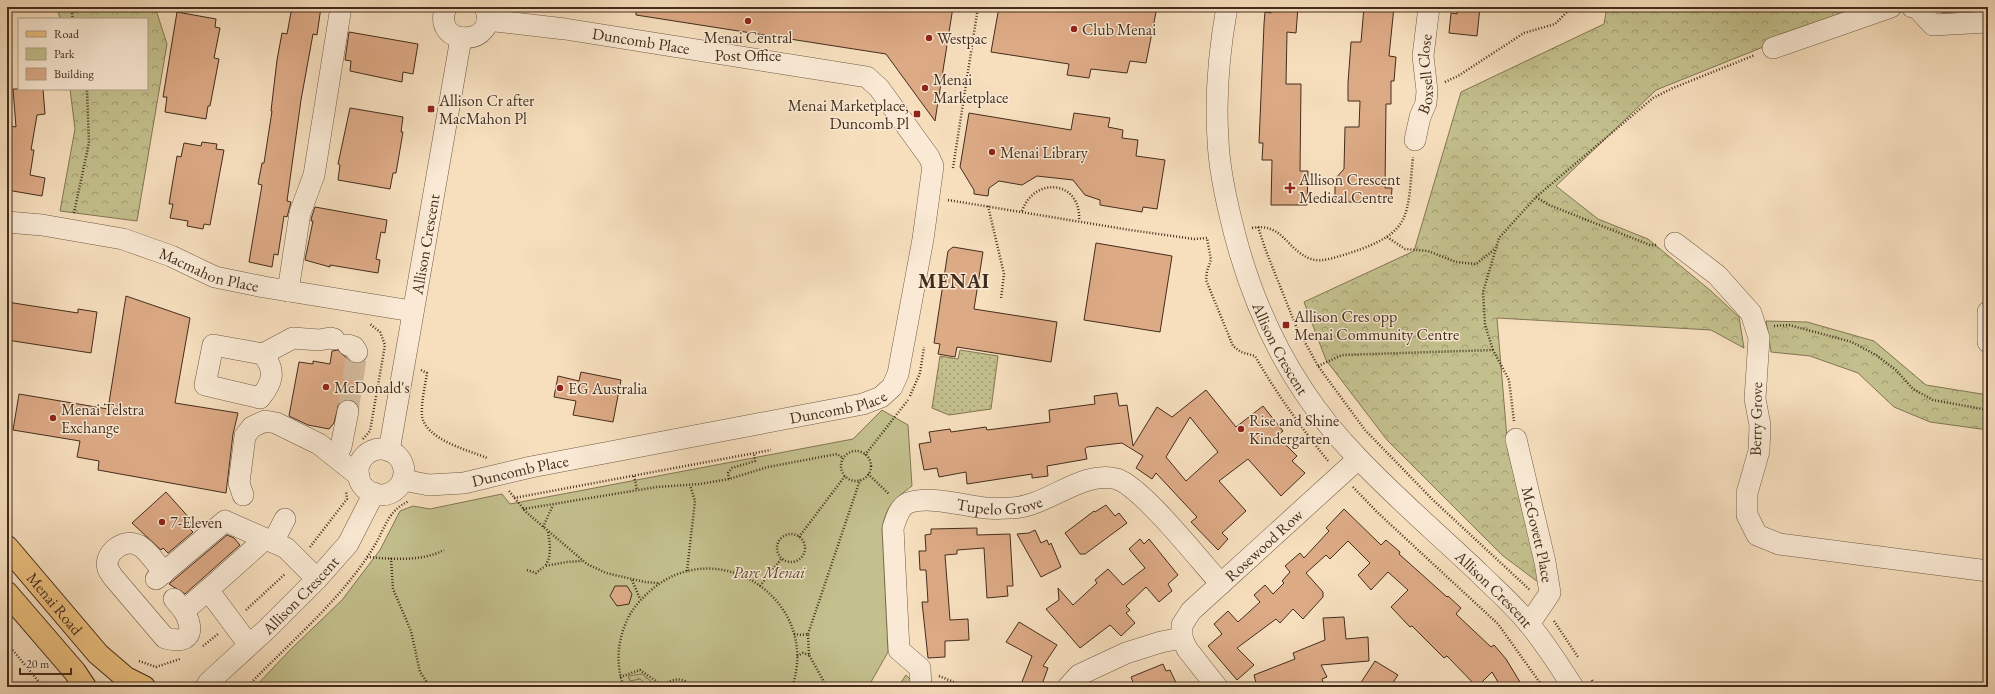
<svg xmlns="http://www.w3.org/2000/svg" width="1995" height="694" font-family="'EB Garamond',serif">
	<style>
		.forest { fill: url(#forest-crowns); stroke: #837654 }
		.park { fill: #c3c08d; stroke: #837654 }
		.garden { fill: url(#garden-dots); stroke: #837654 }
		.building { fill: #ddaa86; stroke: #432d1c; fill-rule: evenodd }
		.lines { fill: none; stroke-linecap: round; stroke-linejoin: round }
		.minor-tunnel { stroke: #d3bb9e; stroke-width: 21; stroke-dasharray: 21 10; stroke-linecap: butt }
		.minor-casing { stroke: #705a44; stroke-width: 22 }
		.major-casing { stroke: #432d1c; stroke-width: 24 }
		.path { stroke: #432d1c; stroke-width: 2.5; stroke-dasharray: 1 2; stroke-linecap: butt }
		.minor { stroke: #faead5; stroke-width: 21 }
		.major { stroke: #ecc07f; stroke-width: 22 }
		.poi-dot { fill: #8f2418; stroke: #faead5; stroke-width: 1.5 }
		.labels { text-anchor: middle; dominant-baseline: central; stroke-width: 3; stroke-linejoin: round; paint-order: stroke }
		.poi-label { font-size: 16px; fill: #432d1c; stroke: #faead5; text-anchor: start }
		.street-label { font-size: 16px; fill: #432d1c; stroke: #faead5 }
		.park-label { font-size: 16px; font-style: italic; fill: #5d4a33; stroke: #faead5 }
		.district-label { font-size: 20px; font-weight: bold; letter-spacing: 1px; fill: #432d1c; stroke: #faead5 }
	</style>
	<defs>
		<pattern id="forest-crowns" width="20" height="18" patternUnits="userSpaceOnUse"><rect width="20" height="18" fill="#c3c08d"/><path d="M2 6a3 3 0 1 1 6 0M12 15a3 3 0 1 1 6 0" fill="none" stroke="#a09c72"/></pattern>
		<pattern id="garden-dots" width="8" height="8" patternUnits="userSpaceOnUse"><rect width="8" height="8" fill="#c3c08d"/><path d="M2 2h.1M6 6h.1" fill="none" stroke="#a09c72" stroke-width="1.8" stroke-linecap="round"/></pattern>
	</defs>
	<rect width="100%" height="100%" fill="#f7dfbe"/>
	<filter id="stains"><feTurbulence type="fractalNoise" baseFrequency=".005" numOctaves="4"/><feColorMatrix values="0 0 0 0 .2 0 0 0 0 .09 0 0 0 0 .02 0 0 0 .5 -.17"/></filter>
	<radialGradient id="worn" r=".72"><stop offset=".6" stop-color="#630" stop-opacity="0"/><stop offset="1" stop-color="#630" stop-opacity=".3"/></radialGradient>
	<g class="forest">
		<path d="M57 7H155L167 44 137 221 60 211 75 129 70 89H147V19H60Z"/>
		<path d="M1607 7H1863L1656 90 1556 186 1598 219 1648 239 1711 291 1739 317 1744 348 1711 330 1497 318 1508 450 1542 585 1502 555 1387 440 1326 360 1304 302 1414 251 1461 92 1604 24Z"/>
		<path d="M1933 7H1988V9L1943 13Z"/>
		<path d="M1766 321 1807 322 1874 341 1926 385 1988 395V430L1930 422 1894 407 1858 373 1810 356 1771 352Z"/>
	</g>
	<g class="park">
		<path d="M882 410 908 425 912 486C893 500 887 505 882 528L888 652 871 682 880 687H255L289 651 342 600 380 550 400 511 413 506 430 509 502 494 510 504 853 439Z"/>
		<path d="M906 675 914 683V687H898Z"/>
	</g>
	<g class="garden">
		<path d="M960 350 998 356 991 409 949 415 932 408 940 356 958 359Z"/>
		<path d="M642 674 658 687H650L640 679 630 681 628 676Z"/>
	</g>
	<g class="building">
		<path d="M292 7H321L317 35 313 34 301 100 287 201 291 202 287 217 284 216 278 255 274 254 272 267 249 262 262 185 258 184 262 163H264L272 111H271L277 60 282 33 287 34Z"/>
		<path d="M636 7H953L935 121 886 54 636 15Z"/>
		<path d="M999 7H1157L1146 63 1130 61 1127 73 1091 69 1089 78 1067 75 1069 64 991 52Z"/>
		<path d="M1272 7H1298L1296 33 1287 32 1286 84H1301L1300 171H1308L1307 205H1271L1272 160H1262L1263 143H1259L1264 24 1265 12 1271 13Z"/>
		<path d="M1364 7H1394L1389 56 1396 57 1394 81H1391V104H1386L1385 188H1392L1391 202H1335V179L1344 169 1345 127H1359L1360 101H1348V83L1351 42H1361Z"/>
		<path d="M1458 7H1480L1477 36 1449 33 1451 13 1457 14Z"/>
		<path d="M177 12 216 19 215 27 220 28 214 58 219 59 210 106H208L206 119 165 112 167 97H163Z"/>
		<path d="M349 32 418 44 413 74 403 72 402 82 350 71 351 61 345 60Z"/>
		<path d="M13 89H43L45 114 37 115 31 150H34L30 175 45 178 42 196 7 190 10 167H7V143L10 126 16 127Z"/>
		<path d="M350 108 403 117 401 132H403L396 173H393L390 189 338 180 340 165 338 164Z"/>
		<path d="M969 113 1071 130 1074 113 1110 118 1108 127 1123 130 1122 138 1138 140 1136 156 1165 160 1157 209 1143 207 1142 212 1100 205V200L1085 195 1073 180 1037 176 1022 185 999 181 989 188 988 196 974 194V190L960 167Z"/>
		<path d="M202 142 217 144 216 149 224 150 210 225 204 224 203 229 187 226 188 221 170 218 173 204H169L177 156 181 157 184 143 201 146Z"/>
		<path d="M315 207 387 220 385 233 381 232 376 259 380 260 378 273 330 265V267L305 260 313 221H311L312 216Z"/>
		<path d="M1096 243 1172 256 1160 332 1084 320Z"/>
		<path d="M953 247 983 252 974 309 1057 322 1051 362 957 347 955 357 938 354 940 344 934 343 948 251Z"/>
		<path d="M126 296 190 318 175 403 238 413 233 434 226 493 98 470 99 461 77 457 80 441 13 430 19 394 108 409Z"/>
		<path d="M7 302 78 313V309L97 312 91 353 7 340Z"/>
		<path d="M338 350 352 363H361L355 401 344 400 339 403 334 423 329 429 308 425 289 416 299 362 313 364V361L330 364 332 351Z"/>
		<path d="M581 372 621 380 613 422 573 415 576 401 554 397 558 376 579 381Z"/>
		<path d="M1206 390 1236 427 1263 406 1283 431 1277 436 1297 456 1292 461 1305 473 1281 496 1248 459 1219 481 1246 511 1222 533 1228 539 1218 550 1191 522 1197 517 1156 473 1152 479 1136 468 1143 456 1122 443 1087 447 1085 449 1087 459 1047 466 1048 476 1032 478V474L967 484 966 472 939 477 937 468 924 470 919 444 931 442 929 432 950 429 951 432 986 427 987 430 1050 422 1049 410 1095 404 1094 396 1117 393 1119 406 1127 405 1133 446 1157 407 1172 417ZM1190 417 1218 452 1186 481 1166 457Z"/>
		<path d="M166 492 192 521 187 526 193 532 168 553 163 548 161 550 132 523Z"/>
		<path d="M1106 505 1115 516 1119 513 1127 523 1085 554H1080L1065 533 1094 511 1095 512Z"/>
		<path d="M1344 509 1381 545 1386 540 1400 552 1399 554 1447 597 1448 596 1461 608 1456 614 1491 647 1494 645 1506 659 1523 687H1501L1492 672 1477 687 1447 656 1444 658 1412 626 1410 627 1391 607 1408 590 1388 572 1371 590 1358 575 1370 563 1348 541 1330 559 1326 555 1306 573 1323 592V597L1303 619 1293 609 1280 623 1276 619 1237 648 1254 665 1237 680 1208 646 1222 634 1214 624 1228 611 1238 622 1260 602 1254 595 1265 585 1273 594 1284 583 1282 581 1290 572 1285 566 1300 553 1304 558 1329 531 1326 528Z"/>
		<path d="M977 528V535L1010 534 1013 586H1007L1008 596 987 598 984 548 957 550V554L945 555 950 620 968 619 969 640 945 641V657L928 658 922 602H928L926 570H920L919 551H926L925 535 931 534V529Z"/>
		<path d="M1035 530 1041 543 1047 540 1049 545 1051 543 1061 567 1041 577 1017 534 1029 533Z"/>
		<path d="M227 535 234 538 240 545 185 594 169 584Z"/>
		<path d="M1140 539 1144 544 1149 539 1178 575 1168 584 1172 591 1159 602 1146 587 1126 606 1130 610 1126 613 1135 623 1121 636 1110 625 1080 648 1046 609 1059 600 1058 588 1073 605 1097 583 1095 580 1108 569 1123 585 1145 568 1129 549Z"/>
		<path d="M615 586H627L632 594 629 604 617 606 610 596Z"/>
		<path d="M1344 617 1346 639 1368 637 1369 661 1321 665 1327 677 1322 679 1325 687H1257L1254 675 1295 659 1293 653 1325 640 1323 618Z"/>
		<path d="M1019 622 1057 645 1043 666 1048 668 1041 687H1020L1032 656 1006 642Z"/>
		<path d="M1375 661 1398 675 1390 687H1358Z"/>
		<path d="M1163 664 1166 671 1170 670 1178 687H1135L1131 677Z"/>
	</g>
	<g class="lines">
		<path class="minor-tunnel" d="M348 411 357 352"/>
		<defs>
			<g id="minor">
				<path d="M446 7C430 49 501 47 485 7"/>
				<path id="s1" d="M1227 7C1219 51 1215 95 1218 140 1219 165 1224 190 1230 215 1251 307 1292 391 1358 458 1396 498 1438 534 1478 572 1495 589 1514 605 1529 624 1545 643 1559 665 1573 687"/>
				<path d="M1912 7 1917 8 1933 25 1988 22"/>
				<path d="M1773 48 1891 7"/>
				<path id="s2" d="M1415 140 1420 117 1426 103 1427 91 1423 56 1429 7"/>
				<path id="s3" d="M7 222 42 225 123 239 171 256 215 277 264 287 412 311"/>
				<path d="M1675 243 1717 275 1751 313 1759 338 1755 399 1760 425 1759 451 1747 493V515L1757 535 1779 544 1988 571"/>
				<path d="M288 291 300 213 314 175 341 7"/>
				<path d="M1988 312V342"/>
				<path d="M213 345 263 354C276 371 273 382 260 398L205 385Z"/>
				<path d="M348 345 354 347 357 352"/>
				<path d="M263 354 293 338 319 340 330 338 334 339"/>
				<path id="s4" d="M1516 439 1545 562 1550 593 1529 624"/>
				<path d="M341 447 348 411"/>
				<circle cx="381" cy="472" r="23"/>
				<path id="s5" d="M389 451 461 38"/>
				<path id="s6" d="M403 480 429 485 464 483 531 467 863 404 881 397 892 387 898 374 923 239 933 166 929 157 879 88 867 77 565 29 487 20"/>
				<path d="M243 495 239 483 245 436 252 427 265 421 276 423 319 444 359 476"/>
				<path d="M273 542 285 519"/>
				<path d="M164 573C158 566 146 548 138 545 124 538 103 553 108 569 109 571 111 574 113 577L165 638C191 645 195 631 184 611"/>
				<path d="M156 579 225 521 286 548 317 579"/>
				<path d="M208 590 265 539"/>
				<path d="M174 599 184 611 208 590 249 645"/>
				<path id="s7" d="M1182 638V625L1191 611 1358 459"/>
				<path id="s8" d="M206 687 209 682 267 629 317 579 348 544 374 493"/>
				<path id="s9" d="M921 687 920 668 899 650 893 528C896 519 899 507 908 503 928 495 965 506 986 508 994 509 1002 508 1010 508 1046 508 1082 469 1117 479 1142 487 1201 562 1221 584"/>
				<path d="M1068 687 1079 675 1126 653 1161 642 1182 638 1187 649 1217 687"/>
			</g>
			<g id="major">
				<path id="s10" d="M7 547 98 654 126 678 144 687"/>
				<path d="M7 593 75 672 85 687"/>
			</g>
		</defs>
		<use href="#minor" class="minor-casing"/>
		<use href="#major" class="major-casing"/>
		<g class="path">
			<path d="M71 7 73 19"/>
			<path d="M1445 82 1458 76 1524 33 1555 24 1572 7"/>
			<path d="M953 168 978 7"/>
			<path d="M1536 197 1549 205 1650 245H1657"/>
			<path d="M948 200 1130 230 1194 239 1207 238 1211 260 1207 271 1206 280 1233 346 1241 352 1255 356C1276 393 1302 429 1329 462"/>
			<path d="M988 206 1004 274 1001 299"/>
			<path d="M1022 211C1035 175 1082 181 1079 221"/>
			<path d="M74 213 89 143 87 89"/>
			<path d="M1258 227 1266 251 1296 326 1318 366 1365 430 1433 500 1530 590"/>
			<path d="M1252 228C1283 222 1286 250 1311 259 1322 263 1339 256 1350 253 1413 232 1407 217 1413 157"/>
			<path d="M1387 237 1405 249 1428 251 1456 262 1476 264 1495 249"/>
			<path d="M1774 326 1789 325 1852 342 1876 355 1896 370 1913 389 1933 400 1988 410"/>
			<path d="M1493 350 1485 325 1483 292 1499 238 1536 197 1653 98 1673 88 1755 55"/>
			<path d="M1318 366 1342 355 1493 350 1509 380 1514 421"/>
			<path d="M421 370 427 373C425 387 421 402 422 416 426 440 468 450 487 458"/>
			<path d="M910 396 920 373 924 347"/>
			<path d="M363 439 370 431 385 345 380 332 370 324"/>
			<circle cx="856" cy="466" r="15"/>
			<path d="M865 455 908 400"/>
			<path d="M868 474 889 494"/>
			<path d="M634 476 637 490"/>
			<path d="M729 479 728 473 732 468 755 461 754 453"/>
			<path d="M1353 487 1377 512 1498 624 1543 687"/>
			<path d="M509 491 526 512 587 564 606 573 645 582 658 583"/>
			<path d="M514 498 771 450"/>
			<path d="M523 509 657 487 700 484 729 479 768 467 837 454 843 458"/>
			<path d="M7 522 12 528"/>
			<path d="M543 527 553 505"/>
			<path d="M548 532C550 543 552 557 545 566L567 562 582 561"/>
			<circle cx="791" cy="548" r="14"/>
			<path d="M799 537 845 476"/>
			<path d="M310 547 347 499 346 491"/>
			<path d="M367 557C393 559 421 562 444 550"/>
			<path d="M391 558 393 589 411 631 420 672 430 687"/>
			<path d="M527 570 536 573 545 566"/>
			<path d="M687 571 695 501 690 485"/>
			<path d="M632 580 640 599"/>
			<path d="M760 586 782 558"/>
			<path d="M246 610 285 574"/>
			<path d="M1554 621 1578 657"/>
			<path d="M794 634 801 635 808 634 809 655 827 687"/>
			<path d="M808 634 860 480"/>
			<path d="M7 643 43 687"/>
			<path d="M203 646 218 634"/>
			<path d="M797 656 803 653 809 655"/>
			<path d="M139 661 156 667 180 659"/>
			<path d="M939 676 966 687"/>
			<path d="M620 677 640 670 663 686"/>
			<path d="M1592 680 1596 687"/>
			<path d="M247 687C289 643 342 599 373 548 386 528 386 512 409 501"/>
			<path d="M624 687C616 667 617 645 625 625 630 611 639 601 650 591 718 531 822 601 792 687"/>
			<path d="M663 687C672 677 684 677 692 687"/>
		</g>
		<use href="#minor" class="minor"/>
		<use href="#major" class="major"/>
	</g>
	<g class="poi-dot">
		<circle cx="748" cy="21" r="4"/>
		<circle cx="1074" cy="29" r="4"/>
		<circle cx="929" cy="38" r="4"/>
		<circle cx="925" cy="88" r="4"/>
		<rect x="427" y="105" width="8" height="8" rx="2"/>
		<rect x="913" y="110" width="8" height="8" rx="2"/>
		<circle cx="992" cy="152" r="4"/>
		<path d="M1288 182h4v4h4v4h-4v4h-4v-4h-4v-4h4z"/>
		<rect x="1282" y="321" width="8" height="8" rx="2"/>
		<circle cx="326" cy="387" r="4"/>
		<circle cx="560" cy="388" r="4"/>
		<circle cx="53" cy="418" r="4"/>
		<circle cx="1241" cy="429" r="4"/>
		<circle cx="162" cy="522" r="4"/>
	</g>
	<g class="labels">
		<g class="poi-label">
			<text x="1082" y="29">Club Menai</text>
			<text x="748" y="37" text-anchor="middle">Menai Central<tspan x="748" dy="18">Post Office</tspan></text>
			<text x="937" y="38">Westpac</text>
			<text x="933" y="79">Menai<tspan x="933" dy="18">Marketplace</tspan></text>
			<text x="439" y="100">Allison Cr after<tspan x="439" dy="18">MacMahon Pl</tspan></text>
			<text x="909" y="105" text-anchor="end">Menai Marketplace,<tspan x="909" dy="18">Duncomb Pl</tspan></text>
			<text x="1000" y="152">Menai Library</text>
			<text x="1299" y="179">Allison Crescent<tspan x="1299" dy="18">Medical Centre</tspan></text>
			<text x="1294" y="316">Allison Cres opp<tspan x="1294" dy="18">Menai Community Centre</tspan></text>
			<text x="334" y="387">McDonald's</text>
			<text x="568" y="388">EG Australia</text>
			<text x="61" y="409">Menai Telstra<tspan x="61" dy="18">Exchange</tspan></text>
			<text x="1249" y="420">Rise and Shine<tspan x="1249" dy="18">Kindergarten</tspan></text>
			<text x="170" y="522">7-Eleven</text>
		</g>
		<g class="street-label">
			<text transform="translate(641 41) rotate(9)">Duncomb Place</text>
			<text stroke="none"><textPath href="#s2" startOffset="68">Boxsell Close</textPath></text>
			<text stroke="none"><textPath href="#s5" startOffset="210">Allison Crescent</textPath></text>
			<text stroke="none"><textPath href="#s3" startOffset="209">Macmahon Place</textPath></text>
			<text stroke="none"><textPath href="#s1" startOffset="353">Allison Crescent</textPath></text>
			<text stroke="none"><textPath href="#s6" startOffset="443">Duncomb Place</textPath></text>
			<text transform="translate(1756 419) rotate(-89)">Berry Grove</text>
			<text stroke="none"><textPath href="#s6" startOffset="119">Duncomb Place</textPath></text>
			<text stroke="none"><textPath href="#s9" startOffset="291">Tupelo Grove</textPath></text>
			<text stroke="none"><textPath href="#s4" startOffset="98">McGovett Place</textPath></text>
			<text stroke="none"><textPath href="#s7" startOffset="128">Rosewood Row</textPath></text>
			<text stroke="none"><textPath href="#s1" startOffset="677">Allison Crescent</textPath></text>
			<text stroke="none"><textPath href="#s8" startOffset="132">Allison Crescent</textPath></text>
			<text stroke="none"><textPath href="#s10" startOffset="74">Menai Road</textPath></text>
		</g>
		<g class="park-label">
			<text x="769" y="572">Parc Menai</text>
		</g>
		<g class="district-label">
			<text x="954" y="281">MENAI</text>
		</g>
	</g>
	<rect width="1995" height="694" fill="none" stroke="#f7dfbe" stroke-width="24"/>
	<rect x="8" y="8" width="1979" height="678" fill="none" stroke="#432d1c" stroke-width="2"/>
	<rect x="12" y="12" width="1971" height="670" fill="none" stroke="#432d1c"/>
	<rect x="18" y="18" width="130" height="72" fill="#faead5" stroke="#b19e8b"/>
	<rect x="26" y="31" width="20" height="6" fill="#ecc07f" stroke="#b19e8b"/>
	<text x="54" y="38" font-size="12" fill="#432d1c">Road</text>
	<rect x="26" y="48" width="20" height="12" fill="#c3c08d" stroke="#b19e8b"/>
	<text x="54" y="58" font-size="12" fill="#432d1c">Park</text>
	<rect x="26" y="68" width="20" height="12" fill="#ddaa86" stroke="#b19e8b"/>
	<text x="54" y="78" font-size="12" fill="#432d1c">Building</text>
	<path d="M20 668v6h51v-6" fill="none" stroke="#432d1c" stroke-width="2"/>
	<text x="26" y="668" font-size="12" fill="#432d1c" stroke="#faead5" stroke-width="3" paint-order="stroke">20 m</text>
	<rect width="100%" height="100%" filter="url(#stains)"/>
	<rect width="100%" height="100%" fill="url(#worn)"/>
</svg>
